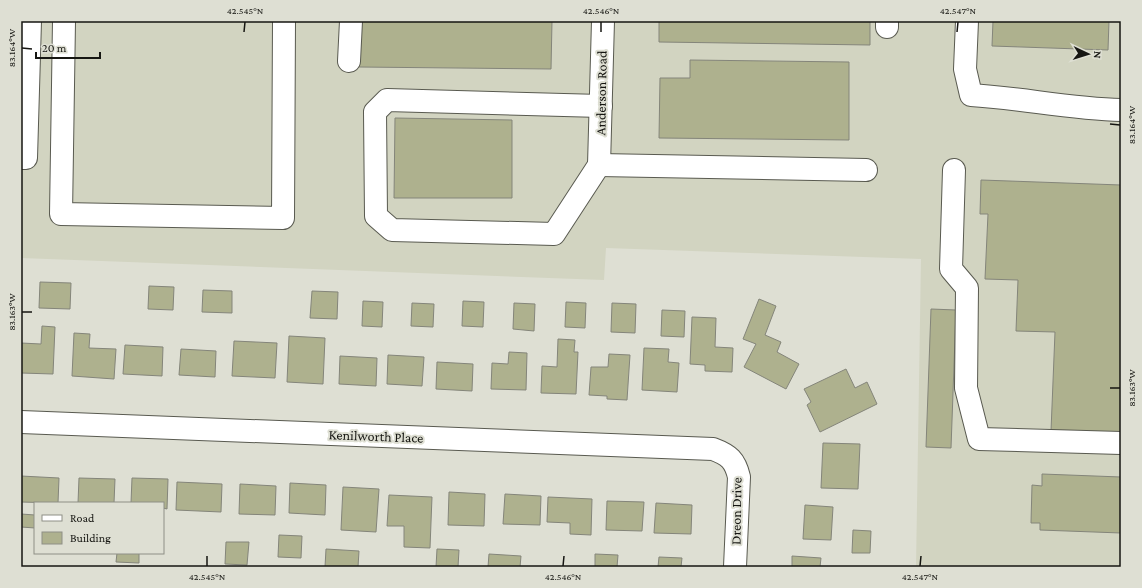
<svg xmlns="http://www.w3.org/2000/svg" width="1142" height="588" font-family="'Crimson Pro',serif">
	<style>
		.built { fill: #d2d4c1 }
		.building { fill: #aeb18e; stroke: #84857a }
		.lines { fill: none; stroke-linecap: round; stroke-linejoin: round }
		.minor-casing { stroke: #595a50; stroke-width: 24 }
		.minor { stroke: #fff; stroke-width: 22 }
		.ticks { fill: none; stroke: #161612; stroke-width: 1.5 }
		.labels { text-anchor: middle; dominant-baseline: central; stroke-width: 4; stroke-linejoin: round; paint-order: stroke }
		.street-label { font-size: 14px; fill: #161612; stroke: #dedfd3 }
		.neatline { fill: none; stroke: #161612; stroke-width: 1.5 }
		.ticks-label { font-size: 10px; text-anchor: middle; fill: #161612 }
	</style>
	<rect width="100%" height="100%" fill="#dedfd3"/>
	<path class="built" d="M21 21H1121V567H916L921 259 606 248 604 280 21 258Z"/>
	<g class="building">
		<path d="M360 21H552L551 69 359 67Z"/>
		<path d="M659 21H870V45L659 42Z"/>
		<path d="M993 21H1109L1108 50 992 46Z"/>
		<path d="M690 60 849 62V140L659 138 660 78H690Z"/>
		<path d="M395 118 512 120V198H394Z"/>
		<path d="M981 180 1121 185V433L1051 431 1055 332 1016 331 1018 280 985 279 988 214H980Z"/>
		<path d="M40 282 71 283 70 309 39 308Z"/>
		<path d="M149 286 174 287 173 310 148 309Z"/>
		<path d="M203 290 232 291V313L202 312Z"/>
		<path d="M312 291 338 292 337 319 310 318Z"/>
		<path d="M759 299 776 306 765 335 781 342 777 352 799 364 786 389 744 367 756 344 743 339Z"/>
		<path d="M363 301 383 302 382 327 362 326Z"/>
		<path d="M463 301 484 302 483 327 462 326Z"/>
		<path d="M566 302 586 303 585 328 565 327Z"/>
		<path d="M412 303 434 304 433 327 411 326Z"/>
		<path d="M514 303 535 304 534 331 513 329Z"/>
		<path d="M612 303 636 304 635 333 611 332Z"/>
		<path d="M931 309 956 310 951 448 926 447Z"/>
		<path d="M662 310 685 311 684 337 661 336Z"/>
		<path d="M692 317 716 318 715 347 733 348 732 372 705 371V365L690 364Z"/>
		<path d="M42 326 55 327 53 374 21 373V343L41 344Z"/>
		<path d="M74 333 90 334 89 348 116 349 114 379 72 376Z"/>
		<path d="M289 336 325 338 323 384 287 382Z"/>
		<path d="M558 339 575 340 574 352H578L576 394 541 393 542 366 557 367Z"/>
		<path d="M234 341 277 343 275 378 232 376Z"/>
		<path d="M125 345 163 347 162 376 123 374Z"/>
		<path d="M644 348 669 349 668 362 679 363 677 392 642 390Z"/>
		<path d="M181 349 216 351 215 377 179 375Z"/>
		<path d="M509 352 527 353 526 390 491 389 492 363 508 364Z"/>
		<path d="M609 354 630 355 627 400 607 399V396L589 395 591 367H608Z"/>
		<path d="M388 355 424 357 422 386 387 384Z"/>
		<path d="M340 356 377 358 376 386 339 384Z"/>
		<path d="M437 362 473 364 472 391 436 389Z"/>
		<path d="M846 369 855 388 867 382 877 404 820 432 807 405 811 402 804 389Z"/>
		<path d="M823 443 860 444 858 489 821 488Z"/>
		<path d="M1042 474 1121 477V533L1040 530V523H1031L1032 485 1042 486Z"/>
		<path d="M21 476 59 478 58 503 21 502Z"/>
		<path d="M79 478 115 479 114 503H78Z"/>
		<path d="M132 478 168 479 167 509 163 508V503H131Z"/>
		<path d="M177 482 222 484 221 512 176 510Z"/>
		<path d="M290 483 326 485 325 515 289 513Z"/>
		<path d="M240 484 276 486 275 515 239 514Z"/>
		<path d="M343 487 379 489 376 532 341 530Z"/>
		<path d="M449 492 485 494 484 526 448 525Z"/>
		<path d="M505 494 541 496 540 525 503 524Z"/>
		<path d="M389 495 432 497 430 548 404 547V526H387Z"/>
		<path d="M548 497 592 499 591 535 570 534V523L547 522Z"/>
		<path d="M607 501 644 502 642 531 606 530Z"/>
		<path d="M656 503 692 505 691 534 654 533Z"/>
		<path d="M805 505 833 507 831 540 803 539Z"/>
		<path d="M21 514 35 515V528L21 527Z"/>
		<path d="M853 530 871 531 870 553H852Z"/>
		<path d="M279 535 302 536 301 558 278 557Z"/>
		<path d="M226 542H249L247 565 225 564Z"/>
		<path d="M326 549 359 551 358 567H325Z"/>
		<path d="M437 549 459 550 458 567H436Z"/>
		<path d="M117 553H139V563L116 562Z"/>
		<path d="M489 554 521 556 520 567H488Z"/>
		<path d="M595 554 618 555 617 567H595Z"/>
		<path d="M792 556 821 558 820 567H792Z"/>
		<path d="M659 557 682 558 681 567H658Z"/>
	</g>
	<g class="lines">
		<defs>
			<g id="minor">
				<path d="M64 21 61 214 283 218 284 21"/>
				<path d="M967 21 965 69 971 95C1021 98 1071 109 1121 110"/>
				<path d="M887 27V21"/>
				<path d="M349 61 351 21"/>
				<path d="M21 158H26L30 21"/>
				<path d="M599 165 554 234 392 230 376 216 375 112 387 100 601 106"/>
				<path d="M599 165 866 170"/>
				<path d="M599 165 603 21"/>
				<path d="M954 170 951 269 967 288 966 388 979 439 1121 443"/>
				<path d="M21 422 713 449C729 455 735 460 739 477L735 567"/>
			</g>
		</defs>
		<use href="#minor" class="minor-casing"/>
		<use href="#minor" class="minor"/>
	</g>
	<path class="ticks" d="M244 32 245 22M601 32V22M957 32 958 22M22 48 32 49M1110 124 1120 125M22 312H32M1110 388H1120M207 566V556M563 566 564 556M920 566 921 556"/>
	<g class="labels">
		<g class="street-label">
			<text transform="translate(601 93) rotate(-89)">Anderson Road</text>
			<text transform="translate(376 436) rotate(2)">Kenilworth Place</text>
			<text transform="translate(736 511) rotate(-89)">Dreon Drive</text>
		</g>
	</g>
	<rect width="1142" height="588" fill="none" stroke="#dedfd3" stroke-width="44"/>
	<rect x="34" y="502" width="130" height="52" fill="#dedfd3" stroke="#8e8f86"/>
	<rect x="42" y="515" width="20" height="6" fill="#ffffff" stroke="#8e8f86"/>
	<text x="70" y="522" font-size="12" fill="#161612">Road</text>
	<rect x="42" y="532" width="20" height="12" fill="#aeb18e" stroke="#8e8f86"/>
	<text x="70" y="542" font-size="12" fill="#161612">Building</text>
	<g transform="translate(1088 54) rotate(94)" stroke="#dedfd3" stroke-width="3" paint-order="stroke">
	<path d="M0-3L7 15L0 10L-7 15Z" fill="#161612"/>
	<text y="-6" font-size="11" font-weight="bold" text-anchor="middle" fill="#161612">N</text>
	</g>
	<path d="M36 52v6h64v-6" fill="none" stroke="#161612" stroke-width="2"/>
	<text x="42" y="52" font-size="12" fill="#161612" stroke="#dedfd3" stroke-width="3" paint-order="stroke">20 m</text>
	<rect x="22" y="22" width="1098" height="544" class="neatline"/>
	<g class="ticks-label">
		<text x="245" y="14">42.545°N</text>
		<text x="601" y="14">42.546°N</text>
		<text x="958" y="14">42.547°N</text>
		<text transform="translate(11 48) rotate(-90)" y="4">83.164°W</text>
		<text transform="translate(1131 125) rotate(-90)" y="4">83.164°W</text>
		<text transform="translate(11 312) rotate(-90)" y="4">83.163°W</text>
		<text transform="translate(1131 388) rotate(-90)" y="4">83.163°W</text>
		<text x="207" y="580">42.545°N</text>
		<text x="563" y="580">42.546°N</text>
		<text x="920" y="580">42.547°N</text>
	</g>
</svg>
